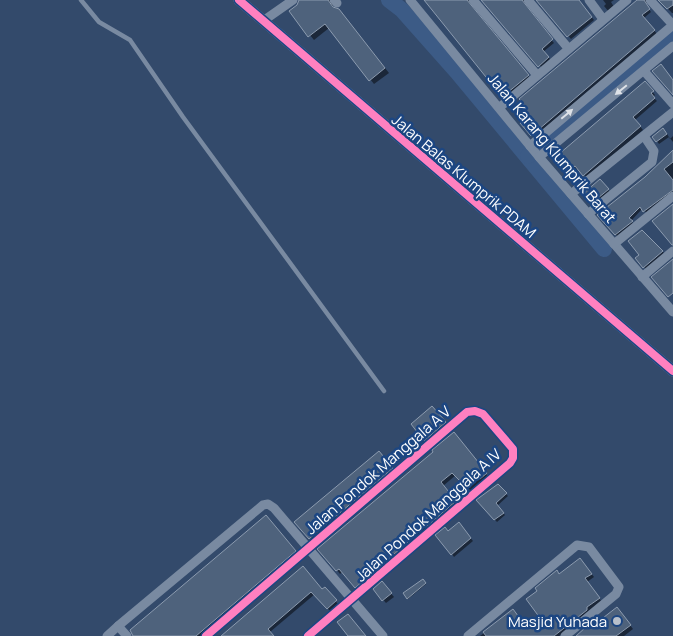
<svg xmlns="http://www.w3.org/2000/svg" width="673" height="636" font-family="Manrope,sans-serif">
	<style>
		.shadow { fill: #0007 }
		.lines { fill: none; stroke-linecap: round; stroke-linejoin: round }
		.river { stroke: #3c5b86; stroke-width: 16 }
		.building { fill: #4e627c; stroke: #8c9baf }
		.service { stroke: #798aa1; stroke-width: 4.5 }
		.minor { stroke: #798aa1; stroke-width: 9 }
		.tertiary { stroke: #798aa1; stroke-width: 11 }
		.cycleway-casing { stroke: #1c4682; stroke-width: 11 }
		.cycleway { stroke: #ff80c0; stroke-width: 8 }
		.oneway { fill: #dee2e8 }
		.poi-dot { fill: #b8c0cb; stroke: #1c4682; stroke-width: 2 }
		.labels { text-anchor: middle; dominant-baseline: central; stroke-width: 5; stroke-linejoin: round; paint-order: stroke }
		.street-label { font-size: 15px; fill: #fff; stroke: #1c4682 }
		.poi-label { font-size: 15px; fill: #fff; stroke: #1c4682; text-anchor: end }
	</style>
	<rect width="100%" height="100%" fill="#334a6b"/>
	<g class="shadow">
		<path d="M299 0H332L333 9 339 10 343 15 389 73 374 84 329 28 314 40 290 11 300 4Z"/>
		<path d="M426 0H471L470 8 530 78 510 95 502 85 498 89Z"/>
		<path d="M483 0H526L525 8 554 43 543 52 551 60 542 68Z"/>
		<path d="M538 0H578L594 20 571 39Z"/>
		<path d="M603 0H614L611 2 614 7 609 12 604 6 606 4Z"/>
		<path d="M640 0H648L646 5 651 12 644 18 657 34 534 137 532 135Z"/>
		<path d="M660 0H673V13H672Z"/>
		<path d="M645 83 655 95 653 97 657 101 635 120 643 130 587 178 578 168 575 171 572 168Z"/>
		<path d="M666 132 670 139 673 136V142L669 137 659 144 657 141Z"/>
		<path d="M673 152V193L647 213 642 209 631 221 634 224 618 237 599 215 646 178Z"/>
		<path d="M600 181 610 192 595 205 593 202Z"/>
		<path d="M642 231 665 254 646 269 636 258 641 255Z"/>
		<path d="M435 410 447 425 428 442 425 440Z"/>
		<path d="M457 437 489 478 484 481 483 480 471 491 456 475 443 486 459 505 430 529 428 527 415 537 417 540 359 590 343 571 340 574 337 570Z"/>
		<path d="M382 455 395 471 313 541 296 522Z"/>
		<path d="M498 486 508 496 497 506 505 515 497 522 478 500Z"/>
		<path d="M269 519 298 554 202 636H134Z"/>
		<path d="M461 527 473 541 454 557 452 554 448 532Z"/>
		<path d="M583 563 594 577 587 582 602 602 559 636H480L513 611 527 629 542 619 560 575Z"/>
		<path d="M303 568 323 591 325 589 338 604 330 611 315 594 270 632 273 636H223Z"/>
		<path d="M423 581 426 584 408 599 404 593Z"/>
		<path d="M384 585 394 597 386 603 374 589Z"/>
		<path d="M620 612 633 629 624 636H578Z"/>
	</g>
	<g class="lines">
		<g class="river">
			<path d="M389 0 402 10 457 72 604 249"/>
			<path d="M528 156 638 60 673 33"/>
		</g>
	</g>
	<g class="building">
		<path d="M299 0H328L333 7 339 9 385 68 369 81 325 24 308 37 289 11 297 5Z"/>
		<path d="M424 0H467L529 75 507 93 499 83 494 87Z"/>
		<path d="M481 0H522L553 39 542 49 549 57 538 67Z"/>
		<path d="M536 0H579L592 17 567 37Z"/>
		<path d="M637 0H644L650 9 642 15 655 30 531 136 520 123 524 120 516 111 524 104 519 99Z"/>
		<path d="M658 0H673V5L667 9Z"/>
		<path d="M661 64 673 80V95L652 71Z"/>
		<path d="M645 81 654 91 651 93 655 98 633 117 641 126 583 176 575 166 571 169 559 154Z"/>
		<path d="M663 128 667 134 656 142 652 137Z"/>
		<path d="M673 150V162L664 169 673 180V190L643 212 640 207 629 218 633 221 615 235 597 215 645 177Z"/>
		<path d="M600 179 609 189 592 203 585 192Z"/>
		<path d="M673 204V245H672L652 221Z"/>
		<path d="M642 230 663 251 643 268 635 258 639 255 628 241Z"/>
		<path d="M673 259V293L668 297 651 277Z"/>
		<path d="M432 406 446 422 424 441 411 424Z"/>
		<path d="M454 432 487 473 480 479 478 477 467 488 452 473 441 482 456 501 426 527 424 524 412 533 415 536 355 588 339 569 336 571 317 549 433 452 432 450Z"/>
		<path d="M379 451 393 468 309 539 294 522Z"/>
		<path d="M498 484 507 493 496 503 504 513 494 520 476 500Z"/>
		<path d="M266 515 296 551 196 636H133L130 630Z"/>
		<path d="M459 522 471 538 451 555 435 535 445 527 448 531Z"/>
		<path d="M580 558 592 574 585 578 600 598 587 607V610L554 636H486L483 632 513 609 527 628 540 618 526 599 537 591 535 588 557 570 559 574Z"/>
		<path d="M303 566 322 589 325 587 337 600 327 609 311 592 268 629 274 636H221Z"/>
		<path d="M423 579 426 583 407 599 403 593Z"/>
		<path d="M382 581 392 593 382 601 373 589Z"/>
		<path d="M617 607 631 625 616 636H576L595 619 599 621Z"/>
		<path d="M348 614 366 636H348L337 622Z"/>
	</g>
	<g class="lines">
		<path class="service" d="M81 0 99 22 130 40 183 117 384 391"/>
		<g class="minor">
			<path d="M334 0 337 3"/>
			<path d="M410 0 539 157 673 312"/>
			<path d="M473 0 537 75"/>
			<path d="M528 0 568 48"/>
			<path d="M589 0 603 19"/>
			<path d="M263 21 293 0"/>
			<path d="M644 71 673 104"/>
			<path d="M500 107 627 0"/>
			<path d="M530 146 673 25 650 0"/>
			<path d="M539 157 673 46"/>
			<path d="M571 194 673 112"/>
			<path d="M588 214 652 162 654 151 644 136"/>
			<path d="M614 244 673 196"/>
			<path d="M642 277 673 251"/>
			<path d="M107 636 118 626"/>
			<path d="M127 636 118 626 263 505 268 504 274 508 383 636"/>
			<path d="M206 636 467 412 475 411 483 414 513 449V458L510 463 308 636"/>
			<path d="M468 636 577 545 589 547 619 587 616 594 565 636"/>
		</g>
		<path class="tertiary" d="M239 0 673 371"/>
		<defs>
			<g id="cycleway">
				<path d="M239 0 673 371"/>
				<path d="M206 636 467 412 475 411 483 414 513 449V458L510 463 308 636"/>
			</g>
		</defs>
		<use href="#cycleway" class="cycleway-casing"/>
		<use href="#cycleway" class="cycleway"/>
	</g>
	<defs><path id="oneway-solid" d="M-6-.8H1V-3.2L6.5 0L1 3.2V.8H-6Z" transform="scale(1.25)"/></defs>
	<g class="oneway">
		<use href="#oneway-solid" transform="translate(621 90) rotate(141)"/>
		<use href="#oneway-solid" transform="translate(567 114) rotate(-40)"/>
	</g>
	<circle class="poi-dot" cx="617" cy="621" r="5"/>
	<g class="labels">
		<g class="street-label">
			<text transform="translate(552 148) rotate(50)">Jalan Karang Klumprik Barat</text>
			<text transform="translate(464 176) rotate(40)">Jalan Balas Klumprik PDAM</text>
			<text transform="translate(378 470) rotate(-41)">Jalan Pondok Manggala A V</text>
			<text transform="translate(428 515) rotate(-42)">Jalan Pondok Manggala A IV</text>
		</g>
		<g class="poi-label">
			<text x="607" y="621">Masjid Yuhada</text>
		</g>
	</g>
</svg>
